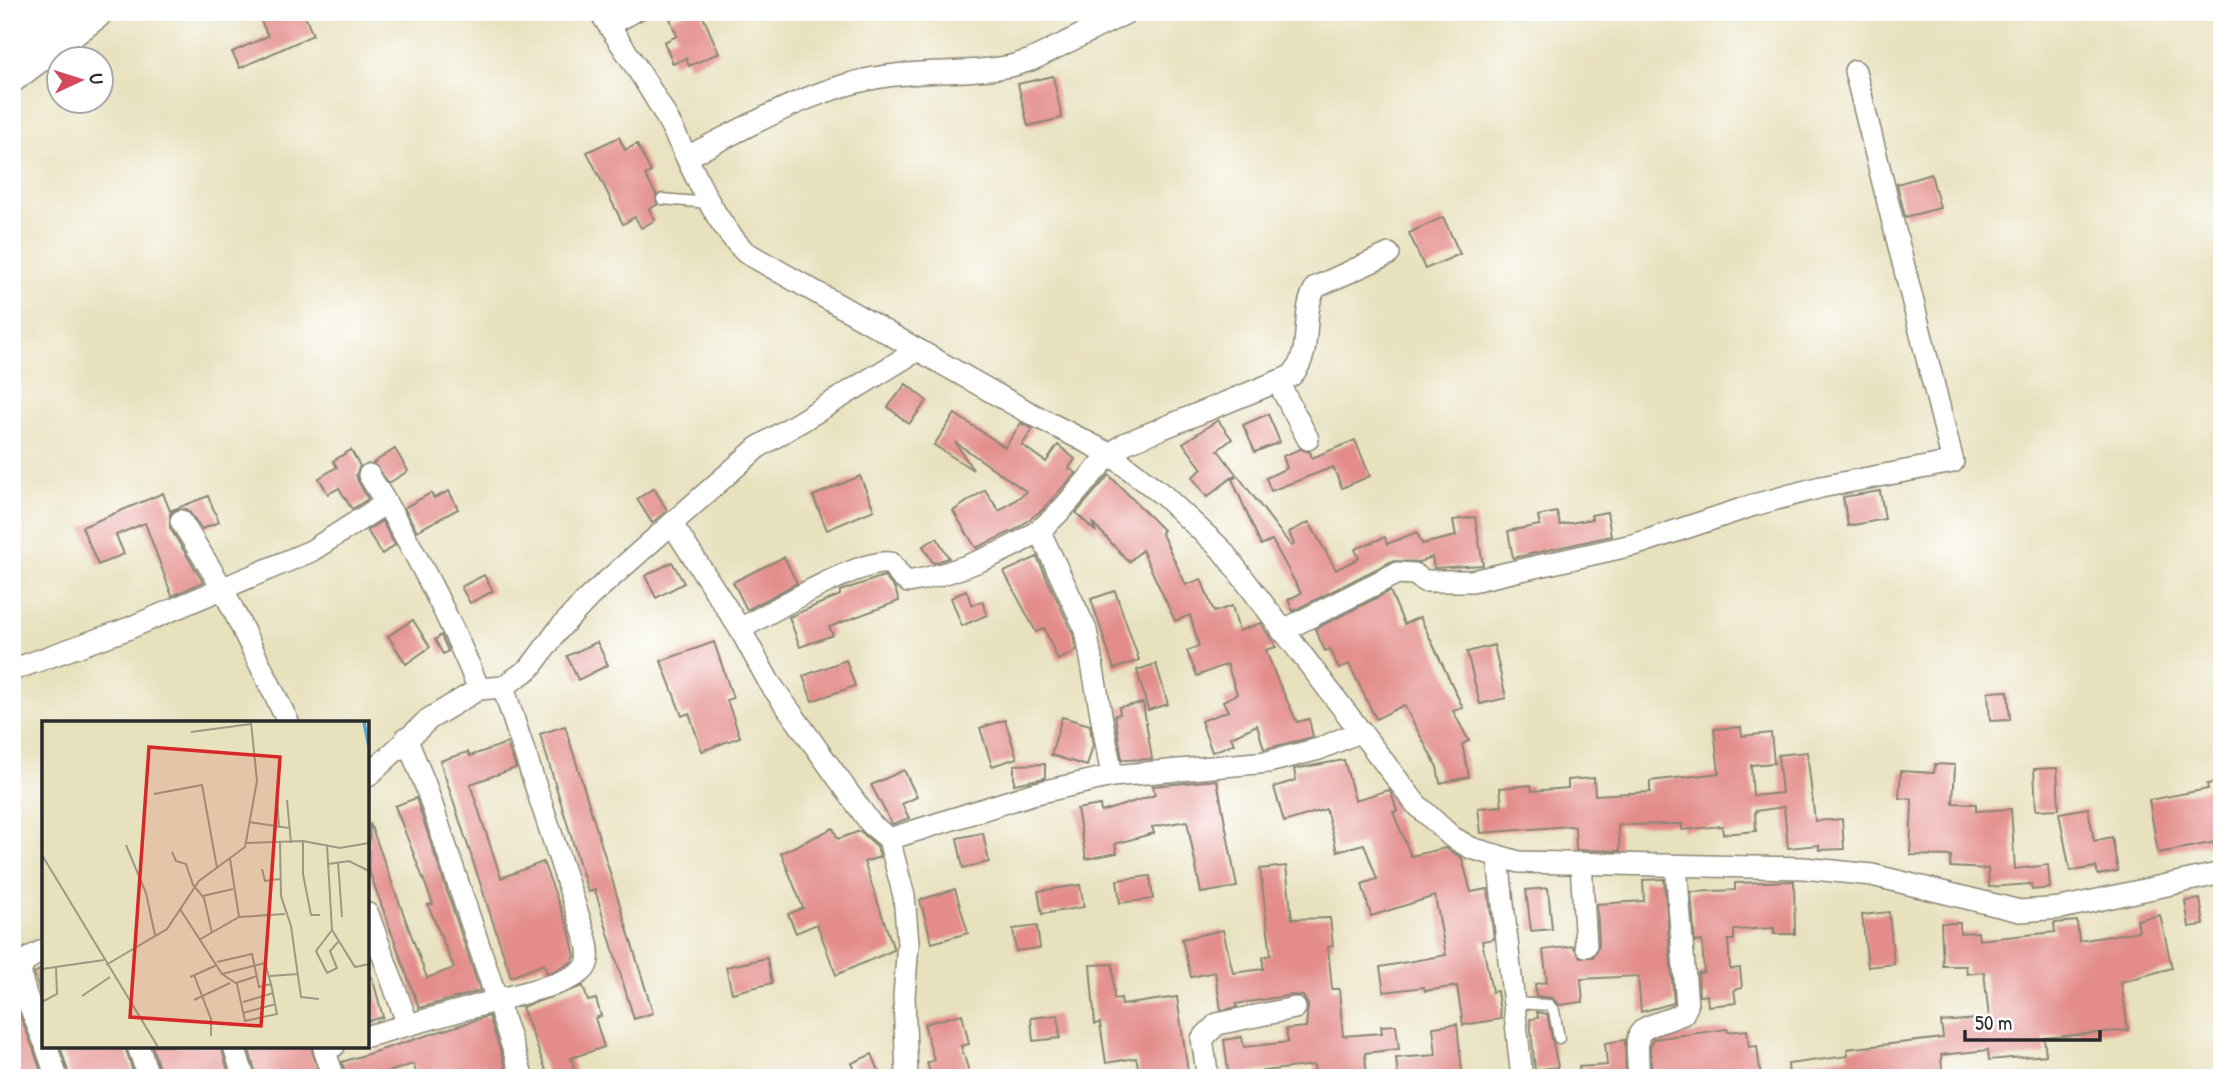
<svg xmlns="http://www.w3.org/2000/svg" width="2234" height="1090" font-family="'Patrick Hand',sans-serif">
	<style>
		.building { fill: #e38c8a }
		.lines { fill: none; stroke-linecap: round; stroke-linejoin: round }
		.service-casing { stroke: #8a8674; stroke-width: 13 }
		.minor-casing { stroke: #8a8674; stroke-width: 24 }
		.trunk-casing { stroke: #8a8674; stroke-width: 38 }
		.service { stroke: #fff; stroke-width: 10 }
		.minor { stroke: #fff; stroke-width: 21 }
		.trunk { stroke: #fff; stroke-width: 35 }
		.inset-river { fill: none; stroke: #55aad1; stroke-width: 3.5 }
		.inset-road { fill: none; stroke: #9c9883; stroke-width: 2 }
		.view { fill: #d62828; fill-opacity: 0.15; stroke: #d62828; stroke-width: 3.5 }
		.inset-edge { fill: none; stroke: #2b2b2b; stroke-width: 3.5 }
	</style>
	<rect width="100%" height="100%" fill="#fff"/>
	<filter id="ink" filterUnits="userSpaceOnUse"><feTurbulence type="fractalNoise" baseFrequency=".0143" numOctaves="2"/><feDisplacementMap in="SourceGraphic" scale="14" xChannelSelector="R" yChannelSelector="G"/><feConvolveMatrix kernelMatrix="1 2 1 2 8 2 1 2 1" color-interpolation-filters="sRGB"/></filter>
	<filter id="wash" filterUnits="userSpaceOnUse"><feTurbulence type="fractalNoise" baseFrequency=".00686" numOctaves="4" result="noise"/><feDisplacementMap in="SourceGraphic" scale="28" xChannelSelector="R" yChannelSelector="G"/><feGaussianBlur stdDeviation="1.57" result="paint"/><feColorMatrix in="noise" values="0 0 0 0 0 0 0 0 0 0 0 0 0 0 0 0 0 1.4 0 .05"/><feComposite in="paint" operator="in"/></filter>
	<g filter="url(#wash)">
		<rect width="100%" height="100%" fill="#e8e1be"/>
		<g id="blocks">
			<g class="building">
				<path d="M270 12H303L313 35 240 68 232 52 268 36 259 17Z"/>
				<path d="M686 12H701L719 53 689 66 686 58 673 64 664 42 677 36 670 19Z"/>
				<path d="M1053 76 1062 118 1028 126 1018 84Z"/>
				<path d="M619 137 625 150 637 144 651 172 645 175 656 194 657 205 649 209 655 220 641 228 635 217 623 224 587 152Z"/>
				<path d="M1931 174 1940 208 1905 217 1897 184Z"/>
				<path d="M1443 217 1460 254 1425 269 1409 233Z"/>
				<path d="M906 384 927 401 909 424 888 407Z"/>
				<path d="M955 414 1005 447 1021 423 1033 429 1022 445 1046 462 1058 445 1075 459 1069 468 1076 473 1042 510 1015 530 976 548 953 511 985 490 999 511 1027 492 955 442 973 470 934 445Z"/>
				<path d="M1268 414 1280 442 1255 452 1243 425Z"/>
				<path d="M1218 420 1232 439 1218 450 1236 474 1207 497 1192 477 1202 469 1183 443Z"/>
				<path d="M1355 440 1370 476 1342 488 1333 467 1271 491 1266 478 1287 468 1283 456 1300 449 1310 452 1312 458Z"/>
				<path d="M395 449 408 471 389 483 373 463Z"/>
				<path d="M351 450 360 466 356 475 358 481 368 499 352 509 339 488 328 494 319 478 337 467 333 461Z"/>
				<path d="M1109 475 1163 530 1161 532 1186 585 1201 579 1214 612 1232 606 1239 631 1261 623 1276 647 1266 650 1276 677 1297 722 1309 719 1313 737 1264 749 1257 725 1231 737 1234 744 1212 752 1201 721 1228 711 1223 701 1237 694 1227 664 1197 676 1187 651 1199 646 1190 615 1175 621 1142 550 1129 562 1092 522 1096 532 1076 513Z"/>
				<path d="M860 476 874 510 827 530 813 496Z"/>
				<path d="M1238 476 1291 546 1294 544 1289 532 1309 522 1336 570 1359 558 1355 549 1385 537 1387 544 1417 532 1422 544 1456 536 1453 520 1475 517 1483 565 1434 568 1432 557 1419 562 1392 561 1293 611 1288 600 1301 593 1272 540 1261 545 1232 479Z"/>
				<path d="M654 488 667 510 652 523 637 499Z"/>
				<path d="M449 491 458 509 417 531 404 508 431 493 434 498Z"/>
				<path d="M1880 491 1885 519 1848 526 1843 497Z"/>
				<path d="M163 493 170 511 208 496 219 522 202 529 187 509 175 510 170 514V528L203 582 172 596 145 523 116 535 124 554 98 565 82 527Z"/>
				<path d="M1557 512 1560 525 1592 519 1591 515 1607 512 1611 536 1513 558 1508 531 1540 525 1538 516Z"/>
				<path d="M382 521 395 545 382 554 367 530Z"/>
				<path d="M937 538 949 558 933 563 923 546Z"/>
				<path d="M784 557 797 583 747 610 733 582Z"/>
				<path d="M1037 557 1073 634 1076 651 1058 660 1044 628 1036 632 1004 572Z"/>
				<path d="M672 562 684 583 656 598 645 576Z"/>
				<path d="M484 575 493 591 470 603 461 587Z"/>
				<path d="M884 576 895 589 899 601 829 627 833 635 800 647 789 617 840 595V591Z"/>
				<path d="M966 590 972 605 982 601 987 615 962 626 951 598Z"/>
				<path d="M1115 591 1139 660 1114 669 1091 599Z"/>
				<path d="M1390 591 1404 624 1420 617 1463 708 1453 711 1469 741 1462 744 1469 777 1440 783 1437 767 1404 705 1376 719 1349 664 1339 669 1330 649 1325 651 1315 629Z"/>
				<path d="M413 620 430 647 406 664 388 636Z"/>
				<path d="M441 635 448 651 443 654 435 640Z"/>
				<path d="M597 642 608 665 578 680 567 656Z"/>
				<path d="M714 642 733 698 727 700 740 737 702 751 689 713 682 716 661 661Z"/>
				<path d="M1494 645 1506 698 1480 704 1467 652Z"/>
				<path d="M846 660 855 686 812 701 803 676Z"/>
				<path d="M1156 664 1168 704 1148 710 1137 670Z"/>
				<path d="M2008 691 2010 720 1990 721 1988 692Z"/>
				<path d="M1143 703 1152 759 1122 760 1115 715 1120 714 1119 707Z"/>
				<path d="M1062 717 1090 725 1093 745 1087 766 1051 755Z"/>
				<path d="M1005 720 1017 758 992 766 980 728Z"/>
				<path d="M565 726 653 1013 634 1019 595 890 588 892 540 734Z"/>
				<path d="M1741 727 1742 736 1771 733 1774 763 1751 765 1753 796 1782 793 1778 755 1807 752 1815 821 1842 819 1844 849 1819 850V845L1788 848 1784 807 1755 811 1756 831 1723 834 1722 826 1682 830V824L1618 825 1620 851 1576 850 1575 827 1570 826 1481 833 1478 808 1502 806 1500 788 1531 785 1532 791 1568 788V780L1594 778 1595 795 1650 792V781L1719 773 1714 729Z"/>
				<path d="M507 743 516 768 470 784 501 878 543 862 569 930 575 956 572 962 552 972 547 973 544 964 511 977 440 761 468 752 470 756Z"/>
				<path d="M1344 760 1355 800 1389 790 1392 795 1397 811 1393 812 1411 856 1445 848 1462 858 1471 892 1488 889 1494 939 1482 941 1492 992 1497 991 1501 1019 1463 1025 1457 986 1425 991 1424 987 1384 992 1380 967 1446 955 1435 896 1371 916 1362 884 1377 879 1364 844 1337 851 1326 809 1284 822 1274 787 1296 780 1294 769Z"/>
				<path d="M1045 764V778L1014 784V765Z"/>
				<path d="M1935 764 1955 765 1953 803 1976 804V811L2011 809 2015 869 2048 865 2050 888 2032 890 2031 884 1989 887 1988 869 1950 867 1951 856 1910 855 1912 799 1899 798 1901 771 1934 773Z"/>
				<path d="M2057 768 2059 809 2036 810 2034 769Z"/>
				<path d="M904 770 917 797 902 804 909 818 892 824 871 785Z"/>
				<path d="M1217 780 1237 887 1201 893 1187 821 1152 827 1154 833 1115 844 1117 853 1086 859 1077 809 1100 805 1101 812 1155 795 1153 786Z"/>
				<path d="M2222 782V841L2158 853 2149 800 2208 789 2207 784Z"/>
				<path d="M416 798 480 991 419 1008 368 868 370 823 427 978 454 968 428 905 433 904 395 806Z"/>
				<path d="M2088 808 2094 841 2112 837 2118 871 2098 875 2096 867 2070 871 2059 813Z"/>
				<path d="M833 828 838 839 860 831 877 846 880 857 864 862 894 950 836 975 817 924 796 933 788 914 803 908 781 853Z"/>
				<path d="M983 833 989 862 963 868 957 838Z"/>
				<path d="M1286 866 1292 919 1330 918 1333 946 1328 947 1332 989H1339L1343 1036 1382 1033 1381 1026 1396 1025 1399 1049 1365 1053 1367 1078H1344L1343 1072 1315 1074 1314 1065 1248 1073 1249 1078H1229L1224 1040 1242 1037 1244 1047 1288 1042 1286 1029 1306 1027 1308 1005 1303 996 1292 995 1236 1004 1237 1007 1221 1010 1215 972 1191 977 1182 939 1223 930 1233 973 1263 969V957L1271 955 1260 869Z"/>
				<path d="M1150 876 1153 899 1120 903 1117 880Z"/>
				<path d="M1664 879 1674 1003 1641 1012 1638 976 1581 979 1583 1002 1559 1005 1552 998 1536 996 1535 984 1547 982 1543 950 1573 946 1580 957H1593L1599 945 1597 904 1644 901 1643 880Z"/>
				<path d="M1794 881 1795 934H1774V928L1734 930V940H1728L1730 969 1740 968 1742 988 1734 990 1736 1003 1708 1006 1707 995 1699 996 1698 973 1704 972 1702 941 1695 942 1691 892 1735 890V883Z"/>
				<path d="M1080 885 1084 907 1042 914 1038 891Z"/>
				<path d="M1548 888 1552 929 1531 931 1526 890Z"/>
				<path d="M955 889 968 933 932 943 920 900Z"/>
				<path d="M2200 899 2204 925 2189 927 2185 901Z"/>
				<path d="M1889 912 1894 964 1868 967 1862 915Z"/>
				<path d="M2160 915 2172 968 2121 982 2128 1030 2044 1038 2046 1055 1989 1060 1988 1050 1941 1055 1942 1070 1859 1078H1789L1788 1064 1848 1056 1847 1049 1943 1038 1941 1022 1989 1018 1984 972 1967 974 1966 966H1943L1941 923H1960V933L1978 932 1979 940 2055 932 2054 923 2077 921 2079 941 2139 931 2137 920Z"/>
				<path d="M1037 926 1040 948 1016 951 1013 929Z"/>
				<path d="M767 958 772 983 732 993 726 967Z"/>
				<path d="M1113 964 1114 999 1121 998 1122 1005 1177 997 1189 1078H1141L1136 1058 1106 1063 1100 1023 1095 1024 1090 965Z"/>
				<path d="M44 968V1005L34 973Z"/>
				<path d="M372 977 383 1017 368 1021V978Z"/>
				<path d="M583 986 588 1001 596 999 601 1016 595 1018 604 1047 571 1058 577 1078H549L522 1007Z"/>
				<path d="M12 995 33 1048 43 1078H20L12 1056Z"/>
				<path d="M1537 1012 1547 1014 1558 1067 1535 1070 1530 1019 1538 1018Z"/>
				<path d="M962 1014 969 1044 961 1046 971 1078H932L927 1063 934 1060 924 1024Z"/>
				<path d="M1058 1015 1060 1038 1033 1041 1031 1018Z"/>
				<path d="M489 1016 509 1078H418L413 1064 370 1078H347L342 1062Z"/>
				<path d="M1457 1024 1462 1071 1431 1075V1078H1398L1396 1058 1436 1055 1433 1027Z"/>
				<path d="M1727 1029 1728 1032 1747 1030 1749 1047 1757 1046 1761 1078H1652L1650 1047 1653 1039Z"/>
				<path d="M1625 1040 1626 1078H1580L1579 1067 1607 1065 1605 1043Z"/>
				<path d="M60 1046H125L135 1078H70Z"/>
				<path d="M152 1046H221L230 1078H162Z"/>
				<path d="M248 1046H311L320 1078H257Z"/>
				<path d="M872 1054 882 1078H858L852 1063Z"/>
			</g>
		</g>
	</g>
	<g filter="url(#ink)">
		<use href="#blocks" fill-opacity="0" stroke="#8a8674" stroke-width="2"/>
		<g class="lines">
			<defs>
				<g id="service">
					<path d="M612 30 642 13"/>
					<path d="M662 199 709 203"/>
					<path d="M1514 1003 1549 1005 1554 1011 1559 1038"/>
				</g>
				<g id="minor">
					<path d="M600 12C624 49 649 84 669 122 693 167 709 215 745 252L1026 411 1110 454 1163 495 1221 549 1416 804 1452 837 1471 848 1519 862 1804 868 1872 875 2020 911 2061 908 2222 873"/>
					<path d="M687 157C751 125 816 86 887 76 928 70 970 74 1011 66L1031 60 1128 12"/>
					<path d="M1278 382 1308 439"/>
					<path d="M369 475C412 544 448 614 479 689"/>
					<path d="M181 521 223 589 288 722"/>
					<path d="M672 524 740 629 769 682 871 824 889 839 904 896 908 943 904 997 907 1078"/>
					<path d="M1039 530 1086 630 1112 776"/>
					<path d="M740 629C772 612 859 558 891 563L901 577 908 582C950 575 1021 549 1051 520 1078 495 1096 463 1126 443L1291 376C1315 352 1299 314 1316 287L1389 254"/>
					<path d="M1282 631 1397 573 1414 574 1424 581H1472L1637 544 1754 505 1821 487 1953 462 1855 71"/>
					<path d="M12 670 127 629 311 551 386 503"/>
					<path d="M406 738 425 784 523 1078"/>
					<path d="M368 776 429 719 479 689 503 687 530 668 559 629 589 597 757 448 918 350"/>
					<path d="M889 839 1032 794 1112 776 1268 762 1319 749 1361 731"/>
					<path d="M1498 858 1522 1078"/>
					<path d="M1581 864 1586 946"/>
					<path d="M368 914 408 1025"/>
					<path d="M44 950C36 954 26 958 22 967 17 981 38 1025 44 1041"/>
					<path d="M368 1036 556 984C583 973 594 970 586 939L503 687"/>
					<path d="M46 1046 57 1078"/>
					<path d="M138 1046 149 1078"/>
					<path d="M234 1046 244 1078"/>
					<path d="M334 1046 324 1049 334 1078"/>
					<path d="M1208 1078 1202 1039 1217 1024 1295 1008"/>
					<path d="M1639 1078C1635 1021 1634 1033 1683 1014L1687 1006 1676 866"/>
				</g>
				<g id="trunk">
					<path d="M12 36 45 12"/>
					<path d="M12 74 94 12"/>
				</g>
			</defs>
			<use href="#service" class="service-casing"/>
			<use href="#minor" class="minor-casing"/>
			<use href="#trunk" class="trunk-casing"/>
			<use href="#service" class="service"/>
			<use href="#minor" class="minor"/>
			<use href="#trunk" class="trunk"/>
		</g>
	</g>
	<g transform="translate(42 721)">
		<rect width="327" height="327" fill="#e8e1be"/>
		<path class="inset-river" d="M322 1 327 26"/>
		<path class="inset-road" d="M149 11 209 3M235 72 237 107M112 73 160 64 175 147M245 79 249 122M207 101 247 107M261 120V153L269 194H278M238 121 239 175 249 205 259 276 277 278M204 122 261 120 298 127 327 122M84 124 104 172 113 214M285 124 290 209 313 246 327 243M130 131 134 140 144 143 151 164 162 177 170 212M0 134 116 326M188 138 197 196M296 141 300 196M286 143 307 140 327 150M220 148 223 160 238 158M161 175 191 168M138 188 180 253 195 263 203 300 235 293 229 263 217 266 210 233 175 241M290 209 274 230 285 252 295 247 288 230 296 221M157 219 197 196 243 193M64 244 125 208 157 160 203 126 215 60 209 1M0 248 62 239M180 253 223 242 229 263M152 254 169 298V315M228 255 256 253M148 256 175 244M194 262 215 255M40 275 68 256M152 279 188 262M0 281 15 273 14 247M201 281 231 272M201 292 234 283"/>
		<path class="view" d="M107 26 238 36 219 305 88 296Z"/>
		<rect width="327" height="327" class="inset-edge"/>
	</g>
	<rect width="2234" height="1090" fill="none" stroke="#fff" stroke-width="42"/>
	<g transform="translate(80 80) rotate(86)"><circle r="33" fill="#ffffff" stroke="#aaaaaa" stroke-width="2"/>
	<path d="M0-5L12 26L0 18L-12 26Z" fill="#d1495b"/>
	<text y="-10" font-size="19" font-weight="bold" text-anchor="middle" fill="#2b2b2b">U</text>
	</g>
	<path d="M1965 1030v10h135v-10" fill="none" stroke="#2b2b2b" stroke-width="3.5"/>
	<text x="1975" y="1030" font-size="21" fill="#2b2b2b" stroke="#ffffff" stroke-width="5" paint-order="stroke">50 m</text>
</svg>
